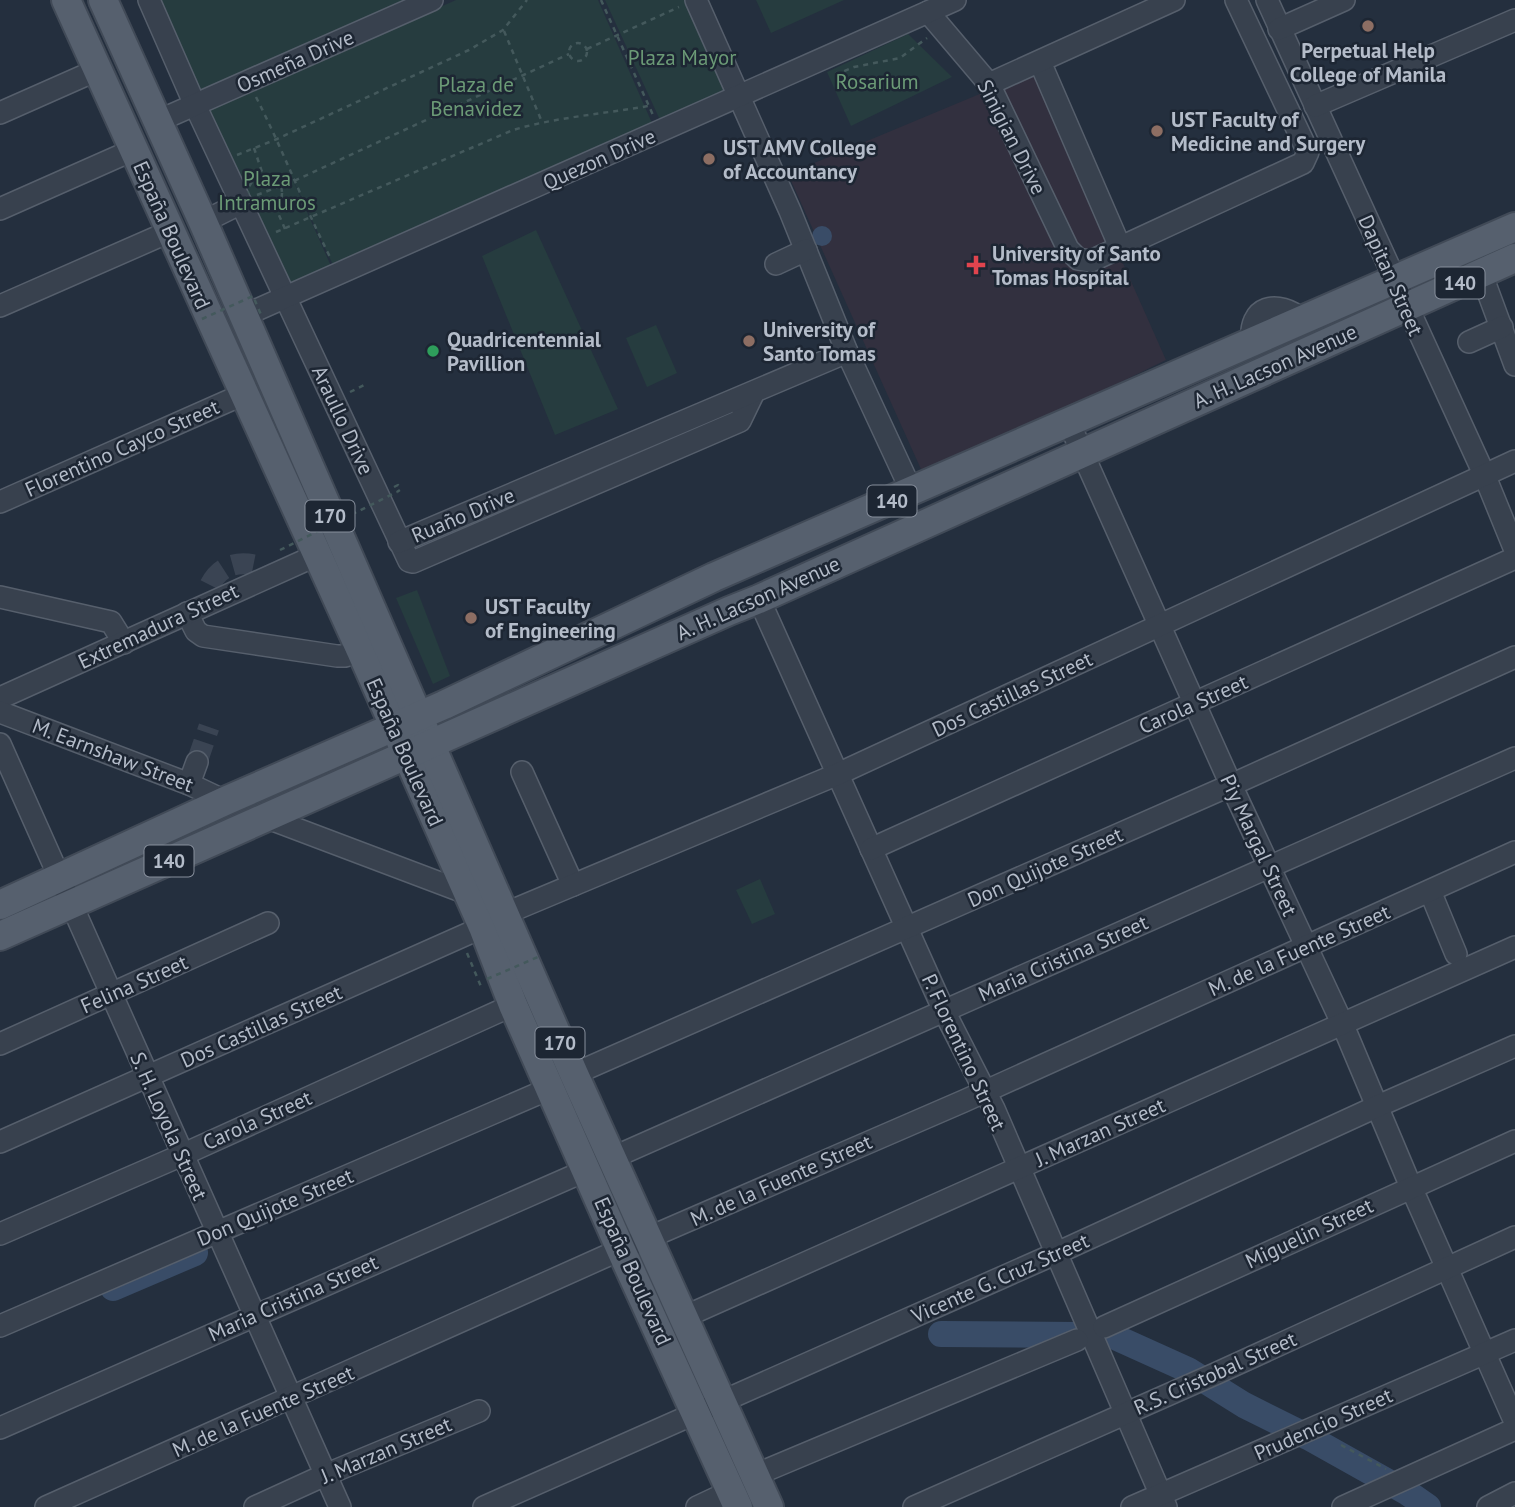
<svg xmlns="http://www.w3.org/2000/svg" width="1515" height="1507" font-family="'PT Sans',sans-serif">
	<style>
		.medical { fill: #32303f }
		.green { fill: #263c3f }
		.water { fill: #394c67 }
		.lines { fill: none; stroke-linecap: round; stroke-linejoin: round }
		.river { stroke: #394c67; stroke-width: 26 }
		.minor-tunnel { stroke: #3a4453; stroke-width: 21; stroke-dasharray: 21 10; stroke-linecap: butt }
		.minor-casing { stroke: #565f6c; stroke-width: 24 }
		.major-casing { stroke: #414a57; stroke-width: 32 }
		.path { stroke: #44595c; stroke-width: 2.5; stroke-dasharray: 5 5; stroke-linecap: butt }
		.minor { stroke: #38414e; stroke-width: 21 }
		.major { stroke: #56606e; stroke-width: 28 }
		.path-bridge { stroke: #44595c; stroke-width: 2.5; stroke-dasharray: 5 5; stroke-linecap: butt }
		.education-dot { fill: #8d6e63; stroke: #1d2633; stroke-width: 2.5 }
		.health-dot { fill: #e0444e; stroke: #1d2633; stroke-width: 2.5 }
		.leisure-dot { fill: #2e9e5b; stroke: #1d2633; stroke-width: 2.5 }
		.labels { text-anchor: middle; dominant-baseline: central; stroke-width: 5; stroke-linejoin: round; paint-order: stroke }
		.shield { fill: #1d2633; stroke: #878f9c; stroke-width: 2 }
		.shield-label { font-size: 19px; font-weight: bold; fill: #b4bcc9 }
		.poi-label { font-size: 21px; font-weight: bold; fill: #b4bcc9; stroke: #1d2633; text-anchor: start }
		.park-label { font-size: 21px; fill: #6b9a76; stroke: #1d2633 }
		.street-label { font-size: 21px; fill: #b4bcc9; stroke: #1d2633 }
	</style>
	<rect width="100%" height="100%" fill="#242f3e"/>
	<path class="medical" d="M1037 70 1166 360 925 478 788 174Z"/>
	<g class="green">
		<path d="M152 0H428L196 100Z"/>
		<path d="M456 0H598L652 123 333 265 288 169 331 266 281 289 202 113Z"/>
		<path d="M605 0H709L744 83 660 120Z"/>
		<path d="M756 0H844L771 33Z"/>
		<path d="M908 34 952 77 851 126 827 72Z"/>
		<path d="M536 230 618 409 555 435 482 256Z"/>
		<path d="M656 325 677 373 647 387 626 338Z"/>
		<path d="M417 590 450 676 433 684 396 598Z"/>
		<path d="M760 879 775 914 752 924 736 890Z"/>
	</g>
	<circle class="water" cx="822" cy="236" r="10"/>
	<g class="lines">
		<g class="river">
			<path d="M113 1288 195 1253"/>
			<path d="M941 1334 1078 1335 1106 1333 1188 1370 1244 1405 1308 1437 1408 1493 1428 1507"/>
		</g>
		<g class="minor-tunnel">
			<path d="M210 585C219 567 235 561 254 565"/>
			<path d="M197 762 209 727"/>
		</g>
		<defs>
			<g id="minor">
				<path d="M149 0 195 105 409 561 413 562 740 421 754 392"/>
				<path d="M696 0 790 211 847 352 912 492"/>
				<path d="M1267 0 1484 474 1515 550"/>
				<path d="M928 12 989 84 1068 249 1078 259 1091 261 1303 163 1308 152 1236 0"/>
				<path d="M1279 29 1344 0"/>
				<path d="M1040 62 1120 247"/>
				<path d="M989 84 1174 0"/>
				<path d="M1315 106 1515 20"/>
				<path d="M0 113 97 70"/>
				<path d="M158 121 432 0"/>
				<path d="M0 209 133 150"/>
				<path d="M203 222 241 203"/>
				<path d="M776 264 806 250"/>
				<path d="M1481 273 1515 365"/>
				<path d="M0 306 171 231"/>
				<path d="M243 316 955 0"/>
				<path d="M1469 342 1502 327"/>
				<path d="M1252 343C1248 305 1277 299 1303 320"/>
				<path d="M1069 423 1231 785 1342 1023 1411 1187 1515 1422"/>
				<path d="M0 502 244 394"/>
				<path d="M399 542 847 352"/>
				<path d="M0 597 111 622 124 643"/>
				<path d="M759 599 944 1011 994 1109 1166 1507"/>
				<path d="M187 613 196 631 203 636 337 656H345L361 651"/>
				<path d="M0 698 317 555"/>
				<path d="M0 712 189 784 225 801"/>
				<path d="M0 744 340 1507"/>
				<path d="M522 772 573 885"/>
				<path d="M189 784 197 762"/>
				<path d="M265 817 469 894"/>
				<path d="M871 849 1515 558"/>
				<path d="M1430 891 1456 954"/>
				<path d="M504 914 838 774 1515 461"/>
				<path d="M0 1044 268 923"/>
				<path d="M574 1074 1231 785 1515 657"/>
				<path d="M0 1142 483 927"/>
				<path d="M612 1158 1515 758"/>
				<path d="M0 1234 182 1155 513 1005"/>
				<path d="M684 1317 1515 947"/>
				<path d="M0 1326 551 1088"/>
				<path d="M1104 1327 1515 1141"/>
				<path d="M0 1428 587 1170"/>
				<path d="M755 1475 1077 1340"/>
				<path d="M46 1507 604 1257 964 1101 1515 852"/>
				<path d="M255 1507 325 1475 479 1411"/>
				<path d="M484 1507 1057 1253 1378 1106 1515 1046"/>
				<path d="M697 1507 731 1491"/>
				<path d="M914 1507 1215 1374 1515 1237"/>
				<path d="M1132 1507 1515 1340"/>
				<path d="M1343 1507 1515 1429"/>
				<path d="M1488 1507 1515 1493"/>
			</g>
			<g id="major">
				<path d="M66 0 361 651 483 927 513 1005 621 1250 738 1507"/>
				<path d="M103 0 203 222 574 1074 769 1507"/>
				<path d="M0 905 225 801 444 705 714 577 1515 227"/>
				<path d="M0 936 729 611 759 599 1515 258"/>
			</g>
		</defs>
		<use href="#minor" class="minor-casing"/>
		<use href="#major" class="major-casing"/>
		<g class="path">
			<path d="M601 0 653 115"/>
			<path d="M504 31 542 122"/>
			<circle cx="578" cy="52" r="9"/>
			<path d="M587 49 679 7"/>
			<path d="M836 72 837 74 854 67 900 58 927 38"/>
			<path d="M256 97C283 150 304 206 331 259"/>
			<path d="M254 148 263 175"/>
			<path d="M237 155 277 139 469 50 503 30 527 0"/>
			<circle cx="265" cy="193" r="17"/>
			<path d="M257 195 294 181 569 54"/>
			<path d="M275 206 285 229"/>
			<path d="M276 232 513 130C557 117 603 114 648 106"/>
			<path d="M350 392 366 384"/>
			<path d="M394 487 398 485 400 490 397 492"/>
			<path d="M467 953 482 989"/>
			<path d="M1341 1445 1386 1469"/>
		</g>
		<use href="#minor" class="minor"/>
		<use href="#major" class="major"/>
		<g class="path-bridge">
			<path d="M202 319 253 296 262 317"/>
			<path d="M280 550 397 492"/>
			<path d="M487 979 540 956"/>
		</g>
	</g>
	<g class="education-dot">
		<circle cx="1368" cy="26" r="7"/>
		<circle cx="1157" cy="131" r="7"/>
		<circle cx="709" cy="159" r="7"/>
		<circle cx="749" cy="341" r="7"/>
		<circle cx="471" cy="618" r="7"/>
	</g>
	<path class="health-dot" d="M972.5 254.5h7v7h7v7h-7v7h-7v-7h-7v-7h7z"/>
	<circle class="leisure-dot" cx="433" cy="351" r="7"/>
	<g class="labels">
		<g class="shield">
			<rect x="1435.5" y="267.5" width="49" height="31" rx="5"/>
			<rect x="867.5" y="485.5" width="49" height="31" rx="5"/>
			<rect x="305.5" y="500.5" width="49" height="31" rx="5"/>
			<rect x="144.5" y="845.5" width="49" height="31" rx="5"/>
			<rect x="535.5" y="1027.5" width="49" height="31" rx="5"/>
		</g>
		<g class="shield-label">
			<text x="1460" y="283">140</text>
			<text x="892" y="501">140</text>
			<text x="330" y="516">170</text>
			<text x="169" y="861">140</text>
			<text x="560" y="1043">170</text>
		</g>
		<g class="poi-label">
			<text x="1368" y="50" text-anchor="middle">Perpetual Help<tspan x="1368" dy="24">College of Manila</tspan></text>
			<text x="1171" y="119">UST Faculty of<tspan x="1171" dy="24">Medicine and Surgery</tspan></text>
			<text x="723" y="147">UST AMV College<tspan x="723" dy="24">of Accountancy</tspan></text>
			<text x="992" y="253">University of Santo<tspan x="992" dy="24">Tomas Hospital</tspan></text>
			<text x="763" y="329">University of<tspan x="763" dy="24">Santo Tomas</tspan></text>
			<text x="447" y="339">Quadricentennial<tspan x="447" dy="24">Pavillion</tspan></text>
			<text x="485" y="606">UST Faculty<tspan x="485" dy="24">of Engineering</tspan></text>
		</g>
		<g class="park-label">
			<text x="682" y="57">Plaza Mayor</text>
			<text x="877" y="81">Rosarium</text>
			<text x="476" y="84">Plaza de<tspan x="476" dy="24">Benavidez</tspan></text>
			<text x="267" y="178">Plaza<tspan x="267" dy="24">Intramuros</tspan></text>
		</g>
		<g class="street-label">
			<text transform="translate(295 61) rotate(-24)">Osmeña Drive</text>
			<text transform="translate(1012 137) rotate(63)">Sinigian Drive</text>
			<text transform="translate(599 159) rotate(-24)">Quezon Drive</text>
			<text transform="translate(172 235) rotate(66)">España Boulevard</text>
			<text transform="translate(1391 275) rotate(66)">Dapitan Street</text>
			<text transform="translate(1275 366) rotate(-24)">A. H. Lacson Avenue</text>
			<text transform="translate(343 420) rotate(65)">Araullo Drive</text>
			<text transform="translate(122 448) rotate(-24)">Florentino Cayco Street</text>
			<text transform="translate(463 515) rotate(-23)">Ruaño Drive</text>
			<text transform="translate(758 598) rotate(-24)">A. H. Lacson Avenue</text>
			<text transform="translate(158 626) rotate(-25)">Extremadura Street</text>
			<text transform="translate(1012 694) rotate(-25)">Dos Castillas Street</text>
			<text transform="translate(1193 704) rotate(-24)">Carola Street</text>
			<text transform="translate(405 752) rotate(66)">España Boulevard</text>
			<text transform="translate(113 755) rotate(21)">M. Earnshaw Street</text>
			<text transform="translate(1259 845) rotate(65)">Piy Margal Street</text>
			<text transform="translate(1045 867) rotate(-24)">Don Quijote Street</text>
			<text transform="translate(1299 950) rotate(-24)">M. de la Fuente Street</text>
			<text transform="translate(1063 958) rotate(-24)">Maria Cristina Street</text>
			<text transform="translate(134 984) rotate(-24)">Felina Street</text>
			<text transform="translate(261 1026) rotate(-24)">Dos Castillas Street</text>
			<text transform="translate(964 1052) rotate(65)">P. Florentino Street</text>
			<text transform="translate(257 1120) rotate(-24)">Carola Street</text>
			<text transform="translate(169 1126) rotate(66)">S. H. Loyola Street</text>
			<text transform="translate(1100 1132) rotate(-24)">J. Marzan Street</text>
			<text transform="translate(781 1180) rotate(-24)">M. de la Fuente Street</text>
			<text transform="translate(275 1207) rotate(-23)">Don Quijote Street</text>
			<text transform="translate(1309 1233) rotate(-25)">Miguelin Street</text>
			<text transform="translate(633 1271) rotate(66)">España Boulevard</text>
			<text transform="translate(1000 1278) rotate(-24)">Vicente G. Cruz Street</text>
			<text transform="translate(293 1298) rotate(-24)">Maria Cristina Street</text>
			<text transform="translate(1215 1373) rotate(-24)">R.S. Cristobal Street</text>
			<text transform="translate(263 1411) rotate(-24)">M. de la Fuente Street</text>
			<text transform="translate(1323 1424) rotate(-24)">Prudencio Street</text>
			<text transform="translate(386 1450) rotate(-23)">J. Marzan Street</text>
		</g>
	</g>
</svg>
